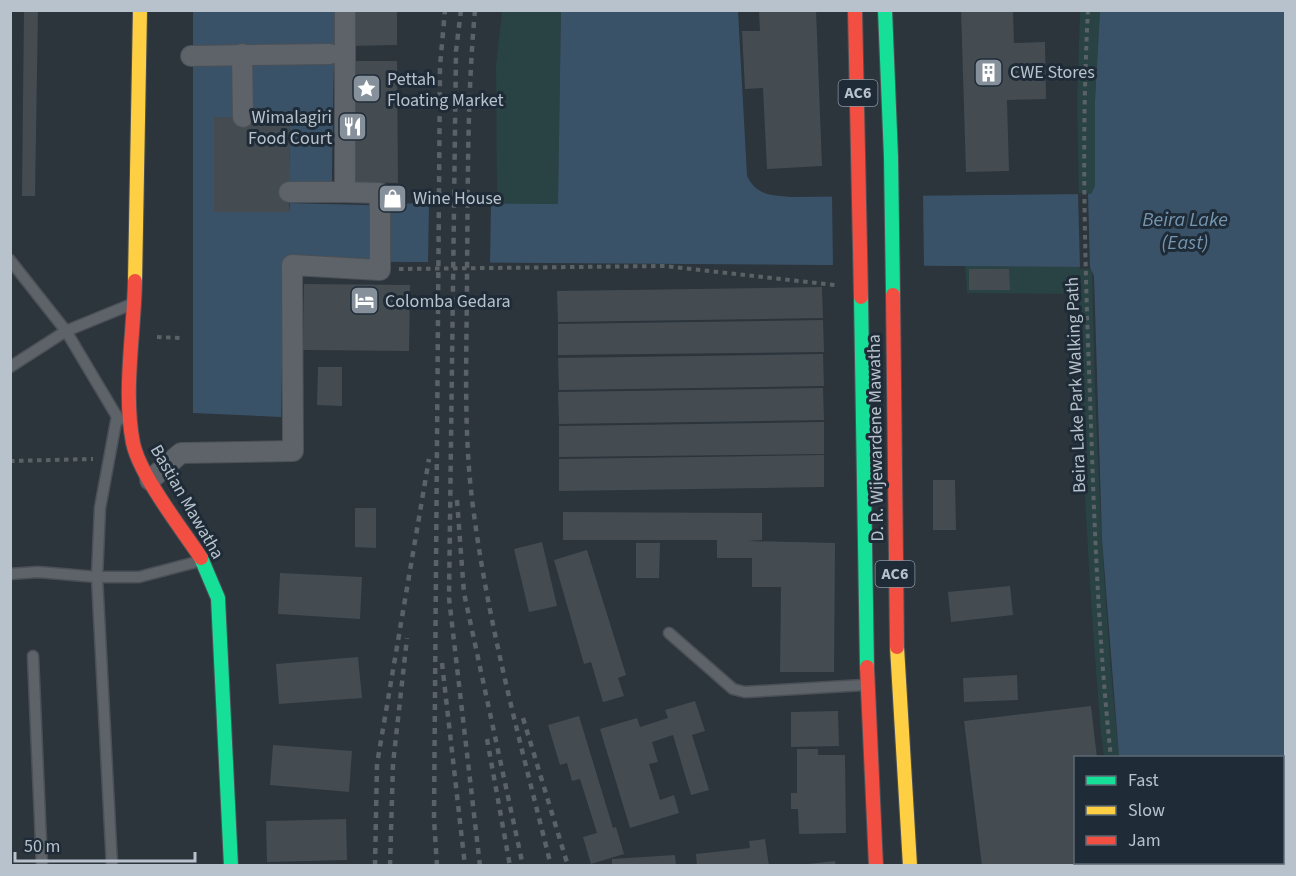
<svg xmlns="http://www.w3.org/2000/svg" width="1296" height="876" font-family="'Source Sans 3',sans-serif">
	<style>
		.green { fill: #294243 }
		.water { fill: #3a5268 }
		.pier { fill: #2c343c }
		.building { fill: #444c52 }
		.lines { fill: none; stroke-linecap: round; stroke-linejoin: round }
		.lane-casing { stroke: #4b5056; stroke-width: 13 }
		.street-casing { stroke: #4b5056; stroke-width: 22 }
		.fast-casing { stroke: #4b5056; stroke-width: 16 }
		.slow-casing { stroke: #4b5056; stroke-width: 16 }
		.jam-casing { stroke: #4b5056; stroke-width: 16 }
		.path { stroke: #5b6266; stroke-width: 4; stroke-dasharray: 4.5 4.5; stroke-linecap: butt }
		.lane { stroke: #5d6369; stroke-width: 10 }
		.street { stroke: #5d6369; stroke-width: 20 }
		.fast { stroke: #16e098; stroke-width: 14 }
		.slow { stroke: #ffcf43; stroke-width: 14 }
		.jam { stroke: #f24e42; stroke-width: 14 }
		.rail { stroke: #5b6168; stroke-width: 4.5; stroke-dasharray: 6 6; stroke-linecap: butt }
		.labels { text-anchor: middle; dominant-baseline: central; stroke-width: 6; stroke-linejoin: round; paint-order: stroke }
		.shield { fill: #1f2c38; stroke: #8995a0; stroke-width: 1.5 }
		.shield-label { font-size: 16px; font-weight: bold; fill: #b7c2cc }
		.poi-label { font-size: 18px; fill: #b7c2cc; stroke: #1f2c38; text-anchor: start }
		.street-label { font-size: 18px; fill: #b7c2cc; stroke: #1f2c38 }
		.water-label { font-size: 20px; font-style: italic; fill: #7696b0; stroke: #1f2c38 }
	</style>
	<rect width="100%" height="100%" fill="#2c343c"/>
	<g class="green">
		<path d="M502 11H561L558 204 497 205 496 65Z"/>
		<path d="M1080 11H1100L1095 101V186L1091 194C1093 381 1100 571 1119 757H1104L1101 734C1089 588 1080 441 1079 294L967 293 965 266 1080 267 1077 99Z"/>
	</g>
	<path class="water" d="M193 11H335L332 183H289L243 117 289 212V203L558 204 561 11H738L747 176C757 196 771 195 792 197L1091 194 1095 186V101L1100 11H1285V865H1130L1129 863 1282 862V758L1119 757 1102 539 1094 276 1090 267 284 261 281 417 193 413Z"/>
	<g class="pier">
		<path d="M338 10 335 183 289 200 398 203V206L290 203 289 212H214L290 117 289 183H332L335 11Z"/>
		<path d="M923 193 924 268H833L832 194Z"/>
		<path d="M1078 193H1088L1090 269H1080Z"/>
		<path d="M429 202H491L490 265H428Z"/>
	</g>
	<g class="building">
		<path d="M24 10H38L35 196H22Z"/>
		<path d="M348 10H397V45L348 46Z"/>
		<path d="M759 10H816L822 166 767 169 763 88 745 89 742 31H760Z"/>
		<path d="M961 10H1013L1014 43 1045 42 1046 99 1007 100 1009 171 966 172Z"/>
		<path d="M349 61H397L398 183 347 182Z"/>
		<path d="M214 117H290L289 212H214Z"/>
		<path d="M969 269H1009L1010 290H969Z"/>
		<path d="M304 284 410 285 409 351 303 350Z"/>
		<path d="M822 287 823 318 558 322 557 291Z"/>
		<path d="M823 320 824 352 558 355V324Z"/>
		<path d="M823 354 824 386 559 390 558 358Z"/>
		<path d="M318 367H342V406L317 405Z"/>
		<path d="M823 388 824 420 559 424 558 392Z"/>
		<path d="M824 422V454L559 457V426Z"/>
		<path d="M824 455V487L559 491V459Z"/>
		<path d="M933 480H955L956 530H933Z"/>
		<path d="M355 508H376V548L355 547Z"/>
		<path d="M563 512 762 513V540L747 541 835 543 834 672H780L781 587H752V558H717V540H563Z"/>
		<path d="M542 542 557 606 529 612 514 549Z"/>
		<path d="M636 543H660L659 578H636Z"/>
		<path d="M587 550 626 675 618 678 624 696 603 702 591 662 584 664 554 560Z"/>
		<path d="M280 573 362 577 360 619 278 614Z"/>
		<path d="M1010 586 1013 615 951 622 948 592Z"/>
		<path d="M358 657 362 698 279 704 276 664Z"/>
		<path d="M1017 675 1018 700 964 702 963 678Z"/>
		<path d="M695 701 705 731 692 735 709 790 691 795 673 735 652 742 658 762 649 764 660 800 674 795 679 813 630 828 600 729 637 718 640 727 668 718 665 710Z"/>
		<path d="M1091 706 1097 758H1076V862H1110V866H982L964 721Z"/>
		<path d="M838 711 839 746 791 747V712Z"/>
		<path d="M579 716 613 828 616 827 624 854 591 864 583 837 597 833 580 779 572 781 567 763 560 765 548 725Z"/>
		<path d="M273 745 352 751 349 792 270 785Z"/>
		<path d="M797 749H818V755H845L846 833 799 834 798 809H791V793H797Z"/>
		<path d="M346 819 347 860 267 862 266 821Z"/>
		<path d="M765 839 769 866H697L696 854 750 848 749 841Z"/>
		<path d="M675 855 676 866H612V859Z"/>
		<path d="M835 861 836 866H808V864Z"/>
	</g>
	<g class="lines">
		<defs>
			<g id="lane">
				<path d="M10 260 66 331 132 304"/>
				<path d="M10 367 66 331 119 420"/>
				<path d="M117 416 100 508 97 577H139L200 561"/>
				<path d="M10 574 38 572 97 577 112 866"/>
				<path d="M669 633 733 689 745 692 864 685"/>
				<path d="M33 656 42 866"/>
			</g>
			<g id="street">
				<path d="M242 54 243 117"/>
				<path d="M191 56 330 54"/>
				<path d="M289 192H345"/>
				<path d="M150 480 181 453 293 451 292 265 380 270V193L345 192V10"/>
			</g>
			<g id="fast">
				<path d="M885 10 891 157 893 295"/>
				<path d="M861 297 867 667"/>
				<path d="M201 558 218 598 231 866"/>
			</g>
			<g id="slow">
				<path d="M135 281 140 10"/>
				<path d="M897 647 910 866"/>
			</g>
			<g id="jam">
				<path d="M855 10 861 297"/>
				<path d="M135 281C134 332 123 393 133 443 140 476 182 529 201 558"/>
				<path d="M893 295 897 647"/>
				<path d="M867 667 876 866"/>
			</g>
		</defs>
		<use href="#lane" class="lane-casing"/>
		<use href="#street" class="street-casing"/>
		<use href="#fast" class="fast-casing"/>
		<use href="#slow" class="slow-casing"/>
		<use href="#jam" class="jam-casing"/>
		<g class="path">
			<path d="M1088 10C1081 139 1085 267 1090 396 1094 516 1098 637 1111 758"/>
			<path d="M399 269 665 266 835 285"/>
			<path d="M157 337 181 338"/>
			<path d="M10 461 93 459"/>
			<path d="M1123 862V866"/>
		</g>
		<use href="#lane" class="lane"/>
		<use href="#street" class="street"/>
		<use href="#fast" class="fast"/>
		<use href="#slow" class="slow"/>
		<use href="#jam" class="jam"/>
		<g class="rail">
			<path d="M461 10 456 51 449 598 480 866"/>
			<path d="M475 10C467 98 468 185 467 273 467 348 463 424 472 499 487 623 521 744 551 866"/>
			<path d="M457 500 464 593 523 866"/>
			<path d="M442 663 465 866"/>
			<path d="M523 718 568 866"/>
			<path d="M487 739 510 866"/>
			<path d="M375 866 377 764 429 459"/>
			<path d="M390 866 393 764 407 638"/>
			<path d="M437 866 434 819 440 66 445 10"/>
		</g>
	</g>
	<defs>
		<symbol id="building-square" viewBox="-11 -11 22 22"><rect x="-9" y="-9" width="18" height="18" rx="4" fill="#86909a" stroke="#1f2c38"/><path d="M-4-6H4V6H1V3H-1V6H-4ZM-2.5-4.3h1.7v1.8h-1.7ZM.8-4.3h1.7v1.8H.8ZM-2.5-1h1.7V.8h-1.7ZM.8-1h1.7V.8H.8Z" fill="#fff"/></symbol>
		<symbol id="sight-square" viewBox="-11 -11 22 22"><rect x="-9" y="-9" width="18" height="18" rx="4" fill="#86909a" stroke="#1f2c38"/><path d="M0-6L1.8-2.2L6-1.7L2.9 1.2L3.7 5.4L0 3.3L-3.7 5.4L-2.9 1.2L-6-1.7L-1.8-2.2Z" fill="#fff"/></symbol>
		<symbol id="restaurant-square" viewBox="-11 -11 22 22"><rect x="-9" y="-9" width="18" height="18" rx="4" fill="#86909a" stroke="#1f2c38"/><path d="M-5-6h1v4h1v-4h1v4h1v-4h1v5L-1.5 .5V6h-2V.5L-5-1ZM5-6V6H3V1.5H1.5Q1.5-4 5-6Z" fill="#fff"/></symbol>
		<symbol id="shop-square" viewBox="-11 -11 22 22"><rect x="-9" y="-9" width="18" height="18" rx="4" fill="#86909a" stroke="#1f2c38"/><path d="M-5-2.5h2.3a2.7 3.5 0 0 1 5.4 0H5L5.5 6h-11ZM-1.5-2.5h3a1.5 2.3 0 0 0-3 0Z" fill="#fff"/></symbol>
		<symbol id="hotel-square" viewBox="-11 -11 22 22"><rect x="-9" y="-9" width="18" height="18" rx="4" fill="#86909a" stroke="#1f2c38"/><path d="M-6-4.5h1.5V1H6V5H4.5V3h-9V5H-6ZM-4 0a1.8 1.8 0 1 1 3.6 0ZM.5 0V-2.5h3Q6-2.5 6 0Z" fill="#fff"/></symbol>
	</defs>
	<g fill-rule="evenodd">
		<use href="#building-square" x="972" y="56" width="33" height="33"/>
		<use href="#sight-square" x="350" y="72" width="33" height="33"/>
		<use href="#restaurant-square" x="336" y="110" width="33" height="33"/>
		<use href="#shop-square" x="376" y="182" width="33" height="33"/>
		<use href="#hotel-square" x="348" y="284" width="33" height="33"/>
	</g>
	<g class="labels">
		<g class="shield">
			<rect x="838.5" y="80" width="39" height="26" rx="4.5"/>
			<rect x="875.5" y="561" width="39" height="26" rx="4.5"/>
		</g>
		<g class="shield-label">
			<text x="858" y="93">AC6</text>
			<text x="895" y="574">AC6</text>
		</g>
		<g class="poi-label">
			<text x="1010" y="72">CWE Stores</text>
			<text x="387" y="79">Pettah<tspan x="387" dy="21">Floating Market</tspan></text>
			<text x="332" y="117" text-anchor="end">Wimalagiri<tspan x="332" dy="21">Food Court</tspan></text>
			<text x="413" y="198">Wine House</text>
			<text x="385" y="301">Colomba Gedara</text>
		</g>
		<g class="street-label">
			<text transform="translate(1076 385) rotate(-92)">Beira Lake Park Walking Path</text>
			<text transform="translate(876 438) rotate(-91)">D. R. Wijewardene Mawatha</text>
			<text transform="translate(187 502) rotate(60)">Bastian Mawatha</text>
		</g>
		<g class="water-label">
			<text x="1185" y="220">Beira Lake<tspan x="1185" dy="23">(East)</tspan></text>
		</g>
	</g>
	<rect width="1296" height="876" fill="none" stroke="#b7c2cc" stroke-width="24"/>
	<rect x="1074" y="756" width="210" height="108" fill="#1f2c38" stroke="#5c6873" stroke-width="1.5"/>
	<rect x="1086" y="776" width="30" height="9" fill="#16e098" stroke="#5c6873" stroke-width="1.5"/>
	<text x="1128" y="786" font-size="18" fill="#b7c2cc">Fast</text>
	<rect x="1086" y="806" width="30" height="9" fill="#ffcf43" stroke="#5c6873" stroke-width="1.5"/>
	<text x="1128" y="816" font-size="18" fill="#b7c2cc">Slow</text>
	<rect x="1086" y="836" width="30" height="9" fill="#f24e42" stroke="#5c6873" stroke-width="1.5"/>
	<text x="1128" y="846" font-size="18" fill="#b7c2cc">Jam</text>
	<path d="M15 852v9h180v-9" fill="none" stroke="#b7c2cc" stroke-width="3"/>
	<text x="24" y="852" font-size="18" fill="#b7c2cc" stroke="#1f2c38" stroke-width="4.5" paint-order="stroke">50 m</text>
</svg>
